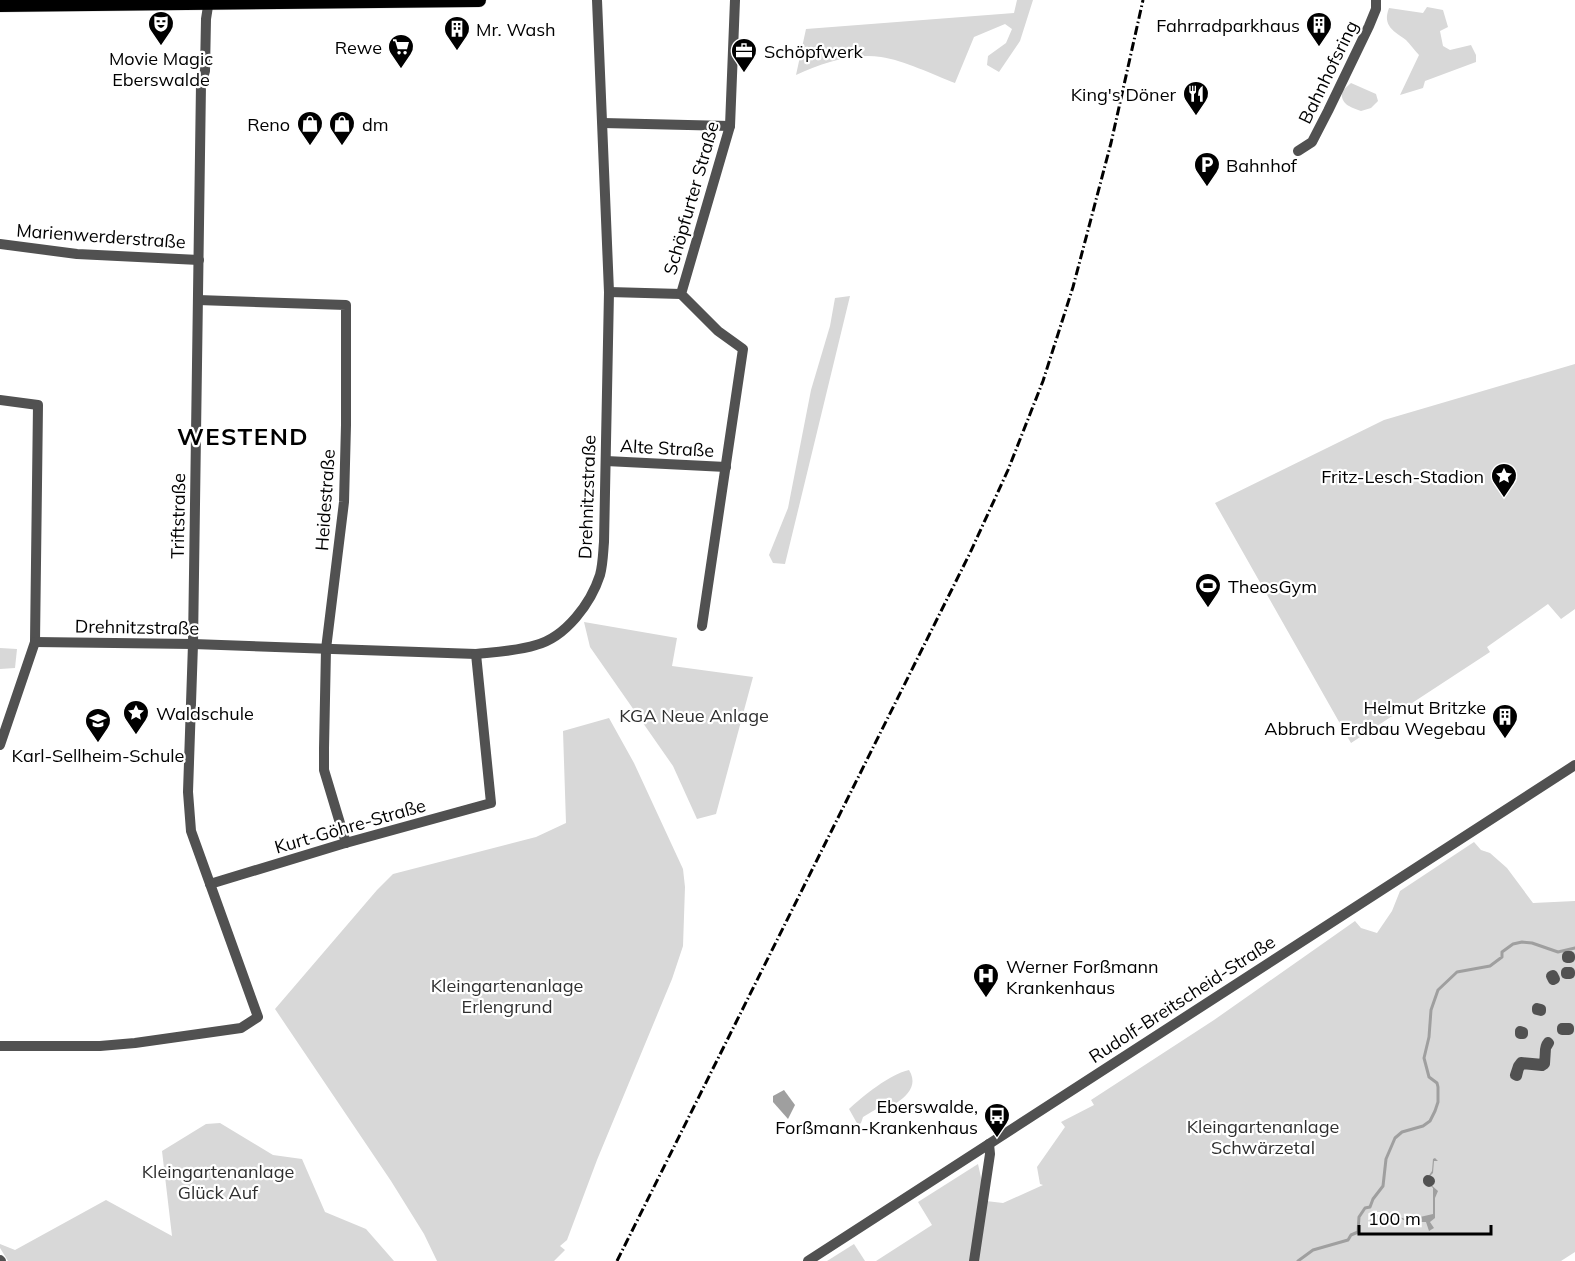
<svg xmlns="http://www.w3.org/2000/svg" width="1575" height="1261" font-family="Mulish,sans-serif">
	<style>
		.green { fill: #d8d8d8 }
		.water { fill: #9f9f9f }
		.lines { fill: none; stroke-linecap: round; stroke-linejoin: round }
		.stream { stroke: #9f9f9f; stroke-width: 3 }
		.major-casing { stroke: #dbdbdb; stroke-width: 15 }
		.minor { stroke: #515151; stroke-width: 10 }
		.major { stroke: #000; stroke-width: 14 }
		.rail { stroke: #000; stroke-width: 3; stroke-dasharray: 9 3 1.5 3; stroke-linecap: butt }
		.labels { text-anchor: middle; dominant-baseline: central; stroke-width: 4.5; stroke-linejoin: round; paint-order: stroke }
		.poi-label { font-size: 18px; fill: #000; stroke: #fff; text-anchor: end }
		.street-label { font-size: 18px; fill: #000; stroke: #fff }
		.park-label { font-size: 18px; fill: #2f2f2f; stroke: #fff }
		.district-label { font-size: 24px; font-weight: bold; letter-spacing: 1.5px; fill: #000; stroke: #fff }
	</style>
	<rect width="100%" height="100%" fill="#fff"/>
	<g class="green">
		<path d="M1017 0H1033L1020 41 999 72 987 65 988 56 1006 43 1012 29 1005 24 974 37 955 83C934 75 903 60 881 57 852 53 822 63 796 75L806 29 1014 13Z"/>
		<path d="M1427 7 1443 10 1448 27 1440 31 1443 46 1450 50 1471 45 1476 55V62L1425 81 1423 88 1400 95 1419 55C1415 51 1410 44 1406 40 1394 31 1382 26 1389 8L1423 13Z"/>
		<path d="M1351 83 1376 94 1378 101 1371 108 1361 111C1350 107 1340 104 1342 91Z"/>
		<path d="M850 296 785 564 773 563 769 555 788 508 811 390 830 326 835 298Z"/>
		<path d="M1575 364V609L1561 619 1548 604 1487 647 1490 652 1351 743 1215 503 1384 420Z"/>
		<path d="M584 622 677 638 672 666 753 677 716 814 697 819 673 766 590 647Z"/>
		<path d="M0 648 17 649 15 668 0 669Z"/>
		<path d="M609 718 634 763 683 869 685 887 683 946 672 979 597 1160 567 1240 560 1246 565 1250 554 1261H437L424 1234 391 1181 275 1009 377 890 393 874 536 837 566 823 563 731Z"/>
		<path d="M1474 842 1481 850 1490 853 1507 868 1533 903 1575 901V1252L1561 1261H976L986 1201 1003 1203 1043 1185 1040 1184 1037 1167 1065 1127 1061 1122 1094 1105 1091 1100 1214 1020 1355 921 1361 928 1377 933 1392 911 1400 891Z"/>
		<path d="M909 1070C922 1091 896 1103 881 1113L878 1108 863 1117 861 1123 858 1125 849 1109C863 1096 890 1074 909 1070Z"/>
		<path d="M220 1123 273 1155 302 1159 325 1212 366 1229 394 1261H8L0 1248V1244L15 1250 106 1200 172 1236 162 1151 206 1124Z"/>
		<path d="M978 1164 982 1182 972 1261H876L932 1225 918 1202Z"/>
		<path d="M854 1244 865 1261H827Z"/>
	</g>
	<g class="water">
		<path d="M784 1090 795 1105 788 1119 773 1102V1096Z"/>
		<path d="M1435 1158 1438 1161H1434L1433 1173 1429 1177 1430 1184 1438 1191 1435 1198V1218L1430 1222 1434 1228 1429 1231 1426 1222H1419L1417 1219 1406 1221 1395 1216H1398L1407 1220 1433 1214V1188L1430 1185 1428 1177 1432 1171 1433 1159Z"/>
	</g>
	<g class="lines">
		<path class="stream" d="M1298 1261 1313 1250 1348 1240 1351 1235 1358 1232 1359 1217 1365 1208 1370 1207 1373 1199 1383 1186 1386 1159 1395 1138 1402 1132 1423 1126 1430 1121 1435 1111 1438 1102V1087L1437 1083 1429 1077 1424 1058 1429 1037 1431 1010 1438 990 1457 972 1490 966 1502 957V952L1513 944 1522 942 1532 943 1558 952 1575 948"/>
		<defs>
			<path id="major" d="M0 5 479 0"/>
		</defs>
		<use href="#major" class="major-casing"/>
		<g class="minor">
			<path d="M603 123 730 126"/>
			<path d="M1298 151 1312 142 1328 111 1369 26 1376 9V0"/>
			<path d="M0 244 77 254 199 260"/>
			<path d="M609 292 681 294"/>
			<path d="M198 300 346 305V425L344 502 326 649 324 748V770L346 843"/>
			<path d="M0 400 38 405 35 642 0 745"/>
			<path d="M606 461 726 467"/>
			<path d="M702 626 743 349 718 331 681 294 730 126 735 0"/>
			<path d="M35 642 193 644 476 654C496 652 517 651 536 645 566 637 591 603 600 575 603 564 603 553 604 542L609 292 597 0"/>
			<path d="M210 884 342 844 491 803 476 654"/>
			<rect x="1567" y="956" width="3" height="2"/>
			<rect x="1566" y="972" width="4" height="2"/>
			<path d="M1553 975 1555 979 1553 980 1551 976Z"/>
			<path d="M1537 1008 1541 1009V1011L1537 1010Z"/>
			<rect x="1562" y="1028" width="7" height="2"/>
			<path d="M1520 1031 1523 1032V1034H1520Z"/>
			<path d="M1548 1042 1549 1043 1546 1048 1545 1064 1542 1066 1523 1064 1519 1068 1517 1076 1515 1075 1518 1066 1521 1062 1543 1064C1547 1056 1542 1049 1548 1042Z"/>
			<path d="M0 1046H100L135 1043 241 1028 258 1017 191 831 188 792 193 644 201 84 205 71 206 19 209 0"/>
			<path d="M1428 1180 1430 1181 1429 1182 1428 1181Z"/>
			<path d="M0 1260 1 1261"/>
			<path d="M808 1261 1575 765"/>
			<path d="M974 1261 990 1154 989 1144"/>
		</g>
		<use href="#major" class="major"/>
		<path class="rail" d="M617 1261 970 553 1008 470 1043 381 1073 287 1111 143 1143 0"/>
	</g>
	<defs>
		<symbol id="theatre-pin" viewBox="-11 -11 22 30"><path d="M0 17L-7.5 6A9.5 9.5 0 1 1 7.5 6Z" fill="#000" stroke="#fff"/><path d="M-5-5.5Q0-4 5-5.5V0Q5 5 0 6Q-5 5-5 0ZM-3.3-2.5H-1v1.5H-3.3ZM1-2.5H3.3v1.5H1ZM-2.8 1Q0 5.5 2.8 1Z" fill="#fff"/></symbol>
		<symbol id="building-pin" viewBox="-11 -11 22 30"><path d="M0 17L-7.5 6A9.5 9.5 0 1 1 7.5 6Z" fill="#000" stroke="#fff"/><path d="M-4-6H4V6H1V3H-1V6H-4ZM-2.5-4.3h1.7v1.8h-1.7ZM.8-4.3h1.7v1.8H.8ZM-2.5-1h1.7V.8h-1.7ZM.8-1h1.7V.8H.8Z" fill="#fff"/></symbol>
		<symbol id="supermarket-pin" viewBox="-11 -11 22 30"><path d="M0 17L-7.5 6A9.5 9.5 0 1 1 7.5 6Z" fill="#000" stroke="#fff"/><path d="M-6-5.5h2.5l.6 2H6L4.5 2H-2.5L-4.4-4H-6ZM-1.5 3.2a1.3 1.3 0 1 0 .1 0ZM3 3.2a1.3 1.3 0 1 0 .1 0Z" fill="#fff"/></symbol>
		<symbol id="office-pin" viewBox="-11 -11 22 30"><path d="M0 17L-7.5 6A9.5 9.5 0 1 1 7.5 6Z" fill="#000" stroke="#fff"/><path d="M-6-3h4V-5.5h4V-3h4V5H-6ZM-1-4.5V-3h2v-1.5ZM-6 0V1H6V0Z" fill="#fff"/></symbol>
		<symbol id="restaurant-pin" viewBox="-11 -11 22 30"><path d="M0 17L-7.5 6A9.5 9.5 0 1 1 7.5 6Z" fill="#000" stroke="#fff"/><path d="M-5-6h1v4h1v-4h1v4h1v-4h1v5L-1.5 .5V6h-2V.5L-5-1ZM5-6V6H3V1.5H1.5Q1.5-4 5-6Z" fill="#fff"/></symbol>
		<symbol id="shop-pin" viewBox="-11 -11 22 30"><path d="M0 17L-7.5 6A9.5 9.5 0 1 1 7.5 6Z" fill="#000" stroke="#fff"/><path d="M-5-2.5h2.3a2.7 3.5 0 0 1 5.4 0H5L5.5 6h-11ZM-1.5-2.5h3a1.5 2.3 0 0 0-3 0Z" fill="#fff"/></symbol>
		<symbol id="parking-pin" viewBox="-11 -11 22 30"><path d="M0 17L-7.5 6A9.5 9.5 0 1 1 7.5 6Z" fill="#000" stroke="#fff"/><path d="M-3.5-5.5H1a3.5 3.5 0 0 1 0 7H-1V5.5H-3.5ZM-1-3.4V-.6H.8a1.4 1.4 0 0 0 0-2.8Z" fill="#fff"/></symbol>
		<symbol id="sight-pin" viewBox="-11 -11 22 30"><path d="M0 17L-7.5 6A9.5 9.5 0 1 1 7.5 6Z" fill="#000" stroke="#fff"/><path d="M0-6L1.8-2.2L6-1.7L2.9 1.2L3.7 5.4L0 3.3L-3.7 5.4L-2.9 1.2L-6-1.7L-1.8-2.2Z" fill="#fff"/></symbol>
		<symbol id="stadium-pin" viewBox="-11 -11 22 30"><path d="M0 17L-7.5 6A9.5 9.5 0 1 1 7.5 6Z" fill="#000" stroke="#fff"/><path d="M0-5a6.5 5 0 1 0 0 10a6.5 5 0 1 0 0-10ZM-3.5-1.8h7v3.6h-7Z" fill="#fff"/></symbol>
		<symbol id="school-pin" viewBox="-11 -11 22 30"><path d="M0 17L-7.5 6A9.5 9.5 0 1 1 7.5 6Z" fill="#000" stroke="#fff"/><path d="M0-5L7-2L0 1L-7-2ZM-4 1L0 2.5L4 1V4Q0 6-4 4Z" fill="#fff"/></symbol>
		<symbol id="hospital-pin" viewBox="-11 -11 22 30"><path d="M0 17L-7.5 6A9.5 9.5 0 1 1 7.5 6Z" fill="#000" stroke="#fff"/><path d="M-5-5h3v3.5h4V-5h3V5h-3V1.5h-4V5h-3Z" fill="#fff"/></symbol>
		<symbol id="bus-pin" viewBox="-11 -11 22 30"><path d="M0 17L-7.5 6A9.5 9.5 0 1 1 7.5 6Z" fill="#000" stroke="#fff"/><path d="M-5-6H5V4H4V6H2V4H-2V6H-4V4H-5ZM-3.5-4V0h7V-4ZM-3.5 1.2v1.5H-2V1.2ZM2 1.2v1.5H3.5V1.2Z" fill="#fff"/></symbol>
	</defs>
	<g fill-rule="evenodd">
		<use href="#theatre-pin" x="146" y="9" width="30" height="40"/>
		<use href="#building-pin" x="1304" y="10" width="30" height="40"/>
		<use href="#building-pin" x="442" y="14" width="30" height="40"/>
		<use href="#supermarket-pin" x="386" y="32" width="30" height="40"/>
		<use href="#office-pin" x="729" y="36" width="30" height="40"/>
		<use href="#restaurant-pin" x="1181" y="79" width="30" height="40"/>
		<use href="#shop-pin" x="295" y="109" width="30" height="40"/>
		<use href="#shop-pin" x="327" y="109" width="30" height="40"/>
		<use href="#parking-pin" x="1192" y="150" width="30" height="40"/>
		<use href="#sight-pin" x="1489" y="461" width="30" height="40"/>
		<use href="#stadium-pin" x="1193" y="571" width="30" height="40"/>
		<use href="#sight-pin" x="121" y="698" width="30" height="40"/>
		<use href="#building-pin" x="1490" y="702" width="30" height="40"/>
		<use href="#school-pin" x="83" y="706" width="30" height="40"/>
		<use href="#hospital-pin" x="971" y="961" width="30" height="40"/>
		<use href="#bus-pin" x="982" y="1101" width="30" height="40"/>
	</g>
	<g class="labels">
		<g class="poi-label">
			<text x="1300" y="25">Fahrradparkhaus</text>
			<text x="476" y="29" text-anchor="start">Mr. Wash</text>
			<text x="382" y="47">Rewe</text>
			<text x="764" y="51" text-anchor="start">Schöpfwerk</text>
			<text x="161" y="58" text-anchor="middle">Movie Magic<tspan x="161" dy="21">Eberswalde</tspan></text>
			<text x="1176" y="94">King's Döner</text>
			<text x="290" y="124">Reno</text>
			<text x="362" y="124" text-anchor="start">dm</text>
			<text x="1226" y="165" text-anchor="start">Bahnhof</text>
			<text x="1484" y="476">Fritz-Lesch-Stadion</text>
			<text x="1228" y="586" text-anchor="start">TheosGym</text>
			<text x="1486" y="707">Helmut Britzke<tspan x="1486" dy="21">Abbruch Erdbau Wegebau</tspan></text>
			<text x="156" y="713" text-anchor="start">Waldschule</text>
			<text x="98" y="755" text-anchor="middle">Karl-Sellheim-Schule</text>
			<text x="1006" y="966" text-anchor="start">Werner Forßmann<tspan x="1006" dy="21">Krankenhaus</tspan></text>
			<text x="978" y="1106">Eberswalde,<tspan x="978" dy="21">Forßmann-Krankenhaus</tspan></text>
		</g>
		<g class="street-label">
			<text transform="translate(1328 72) rotate(-64)">Bahnhofsring</text>
			<text transform="translate(691 198) rotate(-74)">Schöpfurter Straße</text>
			<text transform="translate(101 236) rotate(4)">Marienwerderstraße</text>
			<text transform="translate(667 448) rotate(3)">Alte Straße</text>
			<text transform="translate(587 497) rotate(-88)">Drehnitzstraße</text>
			<text transform="translate(325 500) rotate(-86)">Heidestraße</text>
			<text transform="translate(178 516) rotate(-89)">Triftstraße</text>
			<text transform="translate(137 627) rotate(1)">Drehnitzstraße</text>
			<text transform="translate(350 826) rotate(-16)">Kurt-Göhre-Straße</text>
			<text transform="translate(1182 999) rotate(-33)">Rudolf-Breitscheid-Straße</text>
		</g>
		<g class="park-label">
			<text x="694" y="715">KGA Neue Anlage</text>
			<text x="507" y="985">Kleingartenanlage<tspan x="507" dy="21">Erlengrund</tspan></text>
			<text x="1263" y="1126">Kleingartenanlage<tspan x="1263" dy="21">Schwärzetal</tspan></text>
			<text x="218" y="1171">Kleingartenanlage<tspan x="218" dy="21">Glück Auf</tspan></text>
		</g>
		<g class="district-label">
			<text x="243" y="436">WESTEND</text>
		</g>
	</g>
	<path d="M1359 1225v9h132v-9" fill="none" stroke="#000000" stroke-width="3"/>
	<text x="1368" y="1225" font-size="18" fill="#000000" stroke="#ffffff" stroke-width="4.5" paint-order="stroke">100 m</text>
</svg>
